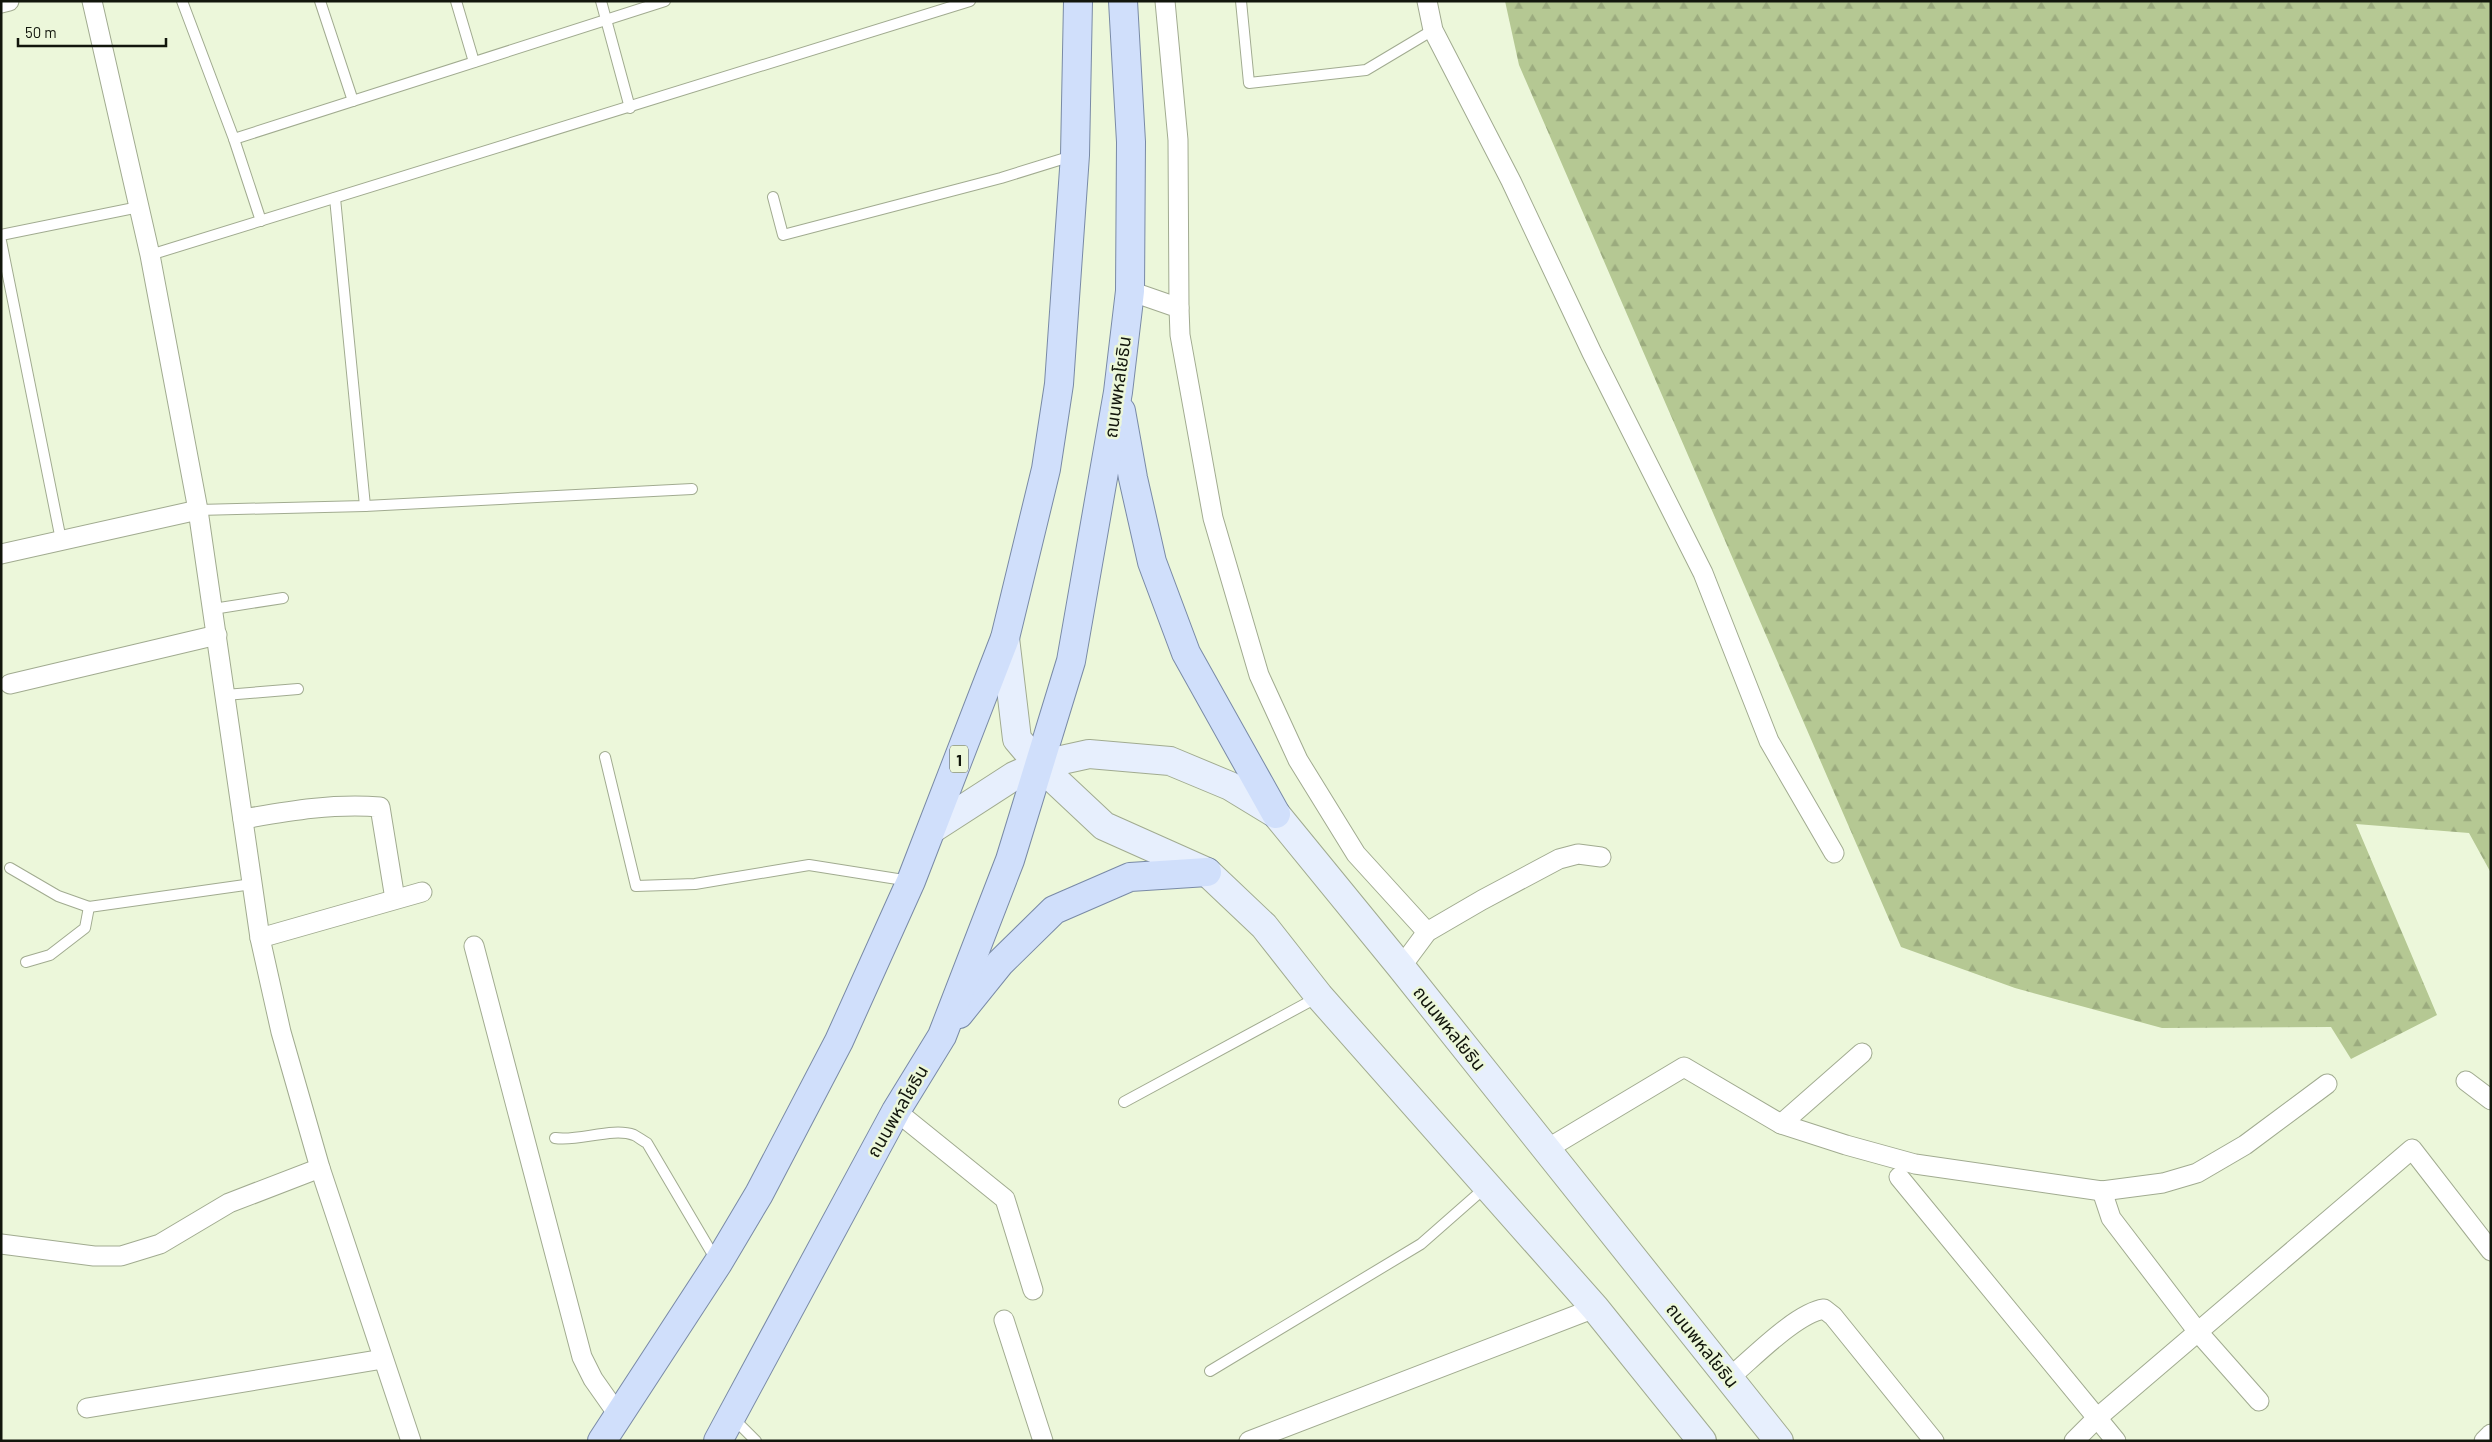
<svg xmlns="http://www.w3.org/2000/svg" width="2492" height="1442" font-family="Barlow,'Noto Sans Thai',sans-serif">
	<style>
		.forest { fill: url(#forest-firs) }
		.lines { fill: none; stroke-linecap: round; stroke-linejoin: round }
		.lane-casing { stroke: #a1ab90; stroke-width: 12 }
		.street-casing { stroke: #a1ab90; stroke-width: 21 }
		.secondary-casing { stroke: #a1ab90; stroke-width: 30 }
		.primary-casing { stroke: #798aa6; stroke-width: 30 }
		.lane { stroke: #fff; stroke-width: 10 }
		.street { stroke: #fff; stroke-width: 19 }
		.secondary { stroke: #e7effd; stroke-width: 28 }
		.primary { stroke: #d0dffb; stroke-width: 28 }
		.labels { text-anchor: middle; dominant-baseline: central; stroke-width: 5; stroke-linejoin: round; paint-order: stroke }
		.shield { fill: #ecf7da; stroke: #535a4a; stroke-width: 1 }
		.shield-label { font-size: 16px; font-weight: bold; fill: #12160c }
		.street-label { font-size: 18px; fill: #12160c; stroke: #ecf7da }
	</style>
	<defs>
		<pattern id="forest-firs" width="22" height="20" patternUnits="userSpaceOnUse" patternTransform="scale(1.25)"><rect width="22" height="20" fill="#b5c893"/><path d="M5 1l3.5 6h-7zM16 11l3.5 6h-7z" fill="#9bab7e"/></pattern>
	</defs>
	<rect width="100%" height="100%" fill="#ecf7da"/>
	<path class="forest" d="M1505 1H2491V873L2469 833 2356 824 2437 1015 2351 1059 2331 1027 2162 1028 2015 988 1901 947 1519 65Z"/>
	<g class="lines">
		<defs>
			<g id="lane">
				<path d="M182 1 234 139 261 221"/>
				<path d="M320 1 353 101"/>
				<path d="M456 1 474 62"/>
				<path d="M601 1 630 108"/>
				<path d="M1241 1 1249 83 1366 70 1433 30"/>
				<path d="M234 139 665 1"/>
				<path d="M773 197 783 235 1001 178 1072 156"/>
				<path d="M335 198 365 506"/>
				<path d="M1 235 139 207"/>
				<path d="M1 241 61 540"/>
				<path d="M150 255 970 1"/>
				<path d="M198 510 365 506 692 489"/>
				<path d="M213 609 283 598"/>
				<path d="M225 695 298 689"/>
				<path d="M605 757 636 886 695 884 809 865 910 881"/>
				<path d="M10 868 58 896 89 907 252 884"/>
				<path d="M26 962 50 955 85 928 89 907"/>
				<path d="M1124 1102 1318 997"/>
				<path d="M555 1138C578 1142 612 1127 634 1135 638 1137 643 1141 647 1143L716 1260"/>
				<path d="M1210 1371 1421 1244 1487 1186"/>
				<path d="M733 1418 756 1441"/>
			</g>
			<g id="street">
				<path d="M92 1 150 255 198 510 260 938 281 1032 320 1168 411 1441"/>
				<path d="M1165 1 1178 140 1179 308"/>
				<path d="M1427 1 1433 30 1511 181 1592 353 1703 573 1769 741 1834 853"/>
				<path d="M1 3 9 1"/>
				<path d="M1130 291 1179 308 1180 335 1213 518 1259 675 1298 760 1356 854 1427 932"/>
				<path d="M1 554 198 510"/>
				<path d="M10 684 217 635"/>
				<path d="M243 819C289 811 334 803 380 807L395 899"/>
				<path d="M260 938 422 892"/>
				<path d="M474 946 582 1357 593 1379 619 1416"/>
				<path d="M1401 967 1427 932 1482 900 1559 859 1578 854 1601 857"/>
				<path d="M2466 1081 2491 1100"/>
				<path d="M896 1111 1005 1199 1033 1290"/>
				<path d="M1781 1124 1862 1053"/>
				<path d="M1547 1149 1684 1067 1781 1124 1846 1145 1915 1164 2102 1191 2163 1183 2197 1173 2245 1145 2327 1084"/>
				<path d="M1899 1177 2116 1441"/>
				<path d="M2102 1191 2111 1218 2198 1332 2259 1401"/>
				<path d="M1 1244 94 1256H121L160 1244 229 1203 320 1168"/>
				<path d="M1004 1320 1043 1441"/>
				<path d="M1729 1378C1752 1359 1796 1313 1824 1309L1833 1316 1934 1441"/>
				<path d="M87 1408 383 1359"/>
				<path d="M1249 1441 1595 1308"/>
				<path d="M2074 1441 2097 1418 2412 1149 2491 1251"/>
				<path d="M2484 1441 2491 1434"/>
			</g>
			<g id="secondary">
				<path d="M1005 638 1017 739 1039 765 1104 826 1207 872 1264 926 1319 996 1595 1308 1702 1441"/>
				<path d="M932 829 1014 776 1039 765 1089 754 1170 761 1230 786 1276 814 1401 967 1779 1441"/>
			</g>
			<g id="primary">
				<path d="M1121 411 1133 478 1152 562 1186 653 1276 814"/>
				<path d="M959 1014 1000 963 1054 910 1130 877 1207 872"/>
				<path d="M602 1441 718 1263 759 1194 839 1041 911 881 1005 638 1046 469 1059 384 1075 155 1078 1"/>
				<path d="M718 1441 896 1111 942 1036 1010 860 1071 661 1118 392 1130 291 1131 142 1123 1"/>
			</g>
		</defs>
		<use href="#lane" class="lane-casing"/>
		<use href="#street" class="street-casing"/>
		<use href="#secondary" class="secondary-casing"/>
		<use href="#primary" class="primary-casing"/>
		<use href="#lane" class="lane"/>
		<use href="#street" class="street"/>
		<use href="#secondary" class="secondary"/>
		<use href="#primary" class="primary"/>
	</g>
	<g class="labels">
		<rect class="shield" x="950" y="745.5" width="18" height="27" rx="4"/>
		<g class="shield-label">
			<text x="959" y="759">1</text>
		</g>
		<g class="street-label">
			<text transform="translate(1117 387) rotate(-82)">ถนนพหลโยธิน</text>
			<text transform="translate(1450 1028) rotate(51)">ถนนพหลโยธิน</text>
			<text transform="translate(897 1111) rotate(-60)">ถนนพหลโยธิน</text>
			<text transform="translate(1703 1345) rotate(51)">ถนนพหลโยธิน</text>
		</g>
	</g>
	<rect width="2492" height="1442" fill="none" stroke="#12160c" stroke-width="5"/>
	<path d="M18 38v8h148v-8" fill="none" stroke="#12160c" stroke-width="2.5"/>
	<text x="25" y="38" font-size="15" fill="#12160c" stroke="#ecf7da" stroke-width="4" paint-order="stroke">50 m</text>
</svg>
